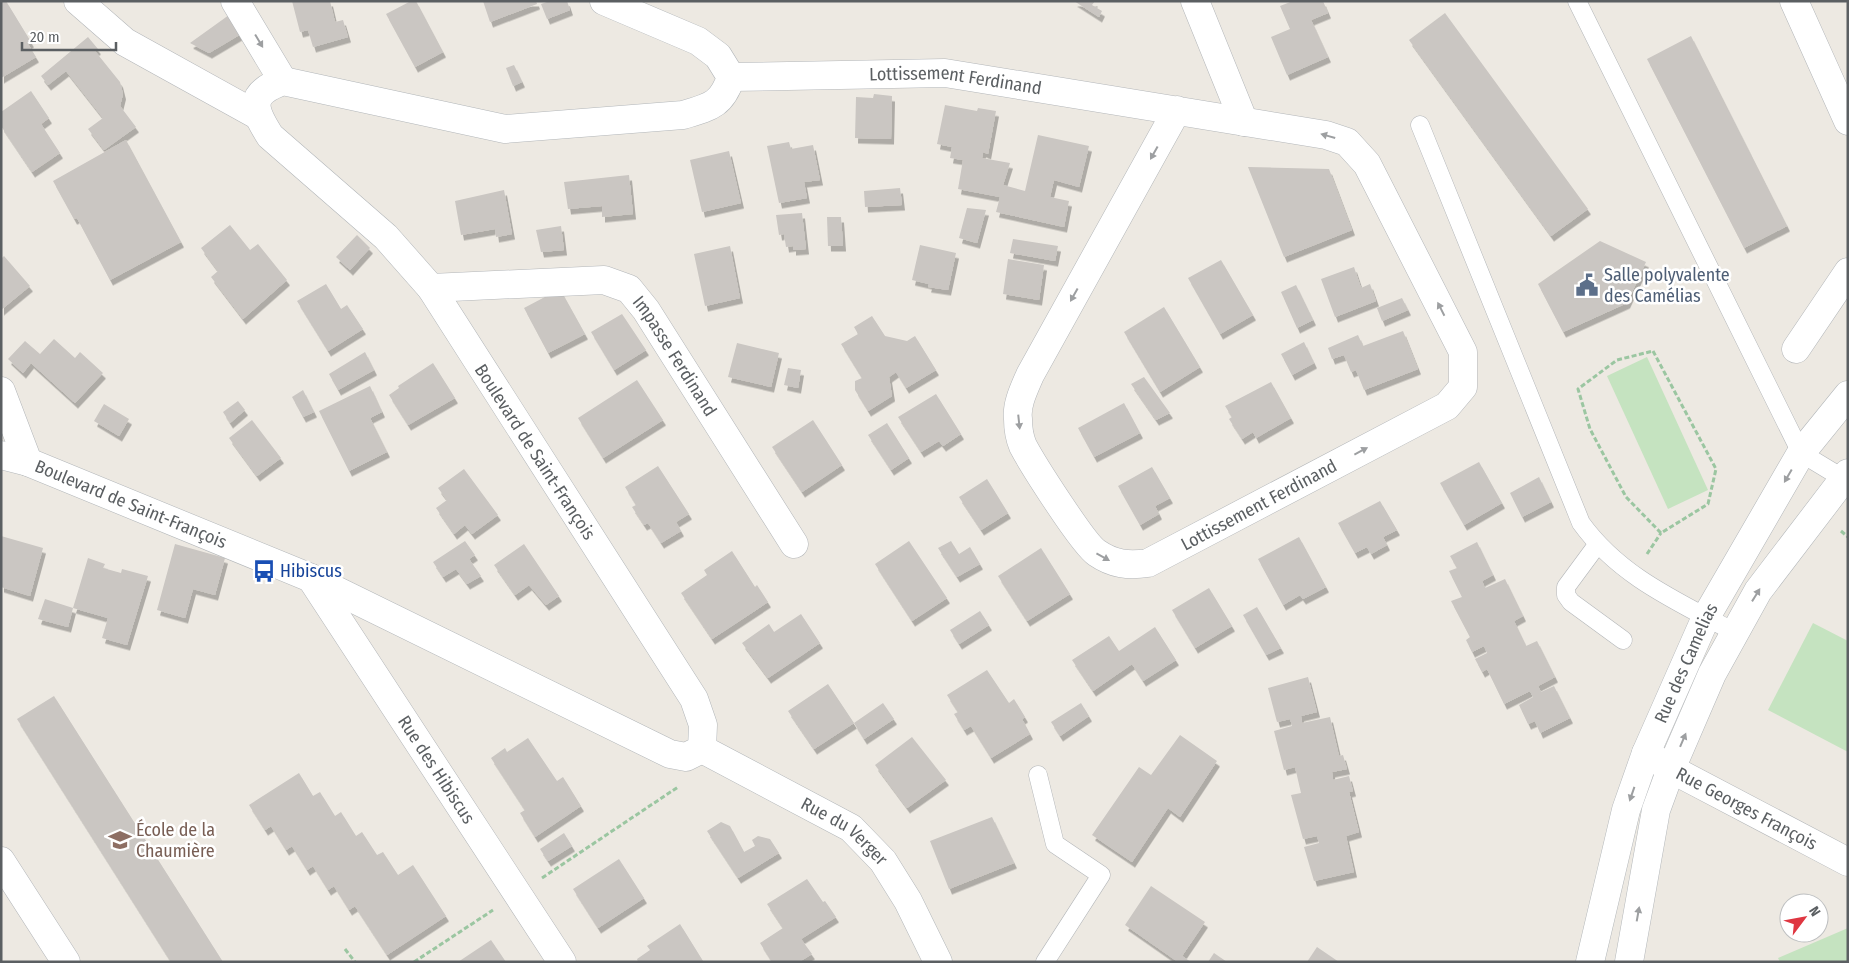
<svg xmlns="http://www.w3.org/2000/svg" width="1849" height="963" font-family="'Fira Sans Condensed',sans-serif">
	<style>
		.green { fill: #c5e3c0 }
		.building { fill: #cac6c2; filter: url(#shadow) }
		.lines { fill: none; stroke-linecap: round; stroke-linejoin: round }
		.lane-casing { stroke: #b3b6b9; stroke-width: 19 }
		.street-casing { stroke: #b3b6b9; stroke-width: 29 }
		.secondary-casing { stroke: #b2b6b9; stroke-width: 29 }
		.path { stroke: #9bc6a1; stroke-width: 3; stroke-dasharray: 5 2.5; stroke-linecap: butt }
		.lane { stroke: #fff; stroke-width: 18 }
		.street { stroke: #fff; stroke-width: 28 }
		.secondary { stroke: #fff; stroke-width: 28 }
		.oneway { fill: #9d9fa1 }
		.labels { text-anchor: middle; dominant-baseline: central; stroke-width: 5; stroke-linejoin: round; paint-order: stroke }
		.street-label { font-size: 18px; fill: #5b5f62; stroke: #fff }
		.service-label { font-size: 18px; fill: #4e5e75; stroke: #fff; text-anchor: start }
		.transit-label { font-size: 18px; fill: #164399; stroke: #fff; text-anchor: start }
		.education-label { font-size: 18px; fill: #785e54; stroke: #fff; text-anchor: start }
	</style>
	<defs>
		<filter id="shadow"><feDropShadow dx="3" dy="5.5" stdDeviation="0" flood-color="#0004"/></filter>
	</defs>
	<rect width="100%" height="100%" fill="#ede9e2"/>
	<g class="green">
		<path d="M1647 357 1708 490 1668 509 1607 376Z"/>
		<path d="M1813 623 1848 641V752L1768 710Z"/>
		<path d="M1848 928V962H1780L1778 958Z"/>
	</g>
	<g class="building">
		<path d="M1 1H6L31 42 28 44 36 57 1 78Z"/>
		<path d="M292 1H330L335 22 343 20 348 37 313 47 308 30 300 32Z"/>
		<path d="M411 1H416L443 52 415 67 386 14Z"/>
		<path d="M483 1H536L537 4 490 22Z"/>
		<path d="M550 1H567L570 10 547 19 541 4Z"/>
		<path d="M1074 1H1095L1092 5 1102 11 1099 17Z"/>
		<path d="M1293 1H1323L1328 13 1311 20 1328 57 1287 75 1271 37 1290 29 1280 6Z"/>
		<path d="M1445 13 1588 209 1551 236 1409 40Z"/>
		<path d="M229 15 241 34 209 53 190 43Z"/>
		<path d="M1691 36 1787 226 1744 248 1647 59Z"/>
		<path d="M88 37 98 49 95 51 120 82 123 94 120 106 136 127 104 150 88 129 103 118 66 71 48 85 41 76Z"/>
		<path d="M514 65 522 82 513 86 506 68Z"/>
		<path d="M31 91 49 118 41 124 60 153 32 172 1 126V112Z"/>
		<path d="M874 94 892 96 891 139 855 138 856 97 873 98Z"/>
		<path d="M945 105 977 111 978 108 996 111 988 154 983 152 982 158 1010 163 1003 185 1025 191 1038 135 1089 146 1079 187 1054 180 1050 197 1069 201 1064 227 996 212 1000 197 958 189 963 160 950 158 952 147 937 144Z"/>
		<path d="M126 140 181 242 110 280 77 218 74 219 53 181Z"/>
		<path d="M789 142 791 149 813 145 820 180 804 182 807 198 779 203 767 146Z"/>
		<path d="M729 151 741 203 702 212 690 160Z"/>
		<path d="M1248 167 1329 169 1352 230 1284 257Z"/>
		<path d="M629 175 633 214 602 217V206L568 209 564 182Z"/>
		<path d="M900 188 902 205 865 207 864 191Z"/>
		<path d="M504 190 512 234 496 237 495 229 461 235 455 201Z"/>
		<path d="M967 208 986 210 977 243 959 238Z"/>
		<path d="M802 213 806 249 793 250V246L786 247 784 234 779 235 776 215Z"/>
		<path d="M827 217H841L843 246H828Z"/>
		<path d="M230 225 250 250 258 244 287 280 243 319 211 277 218 271 201 248Z"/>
		<path d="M561 226 564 250 541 252 536 230Z"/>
		<path d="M357 235 370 248 350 270 336 257Z"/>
		<path d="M1013 239 1058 246 1055 261 1010 253Z"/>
		<path d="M1600 241 1646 262 1627 303 1563 332 1538 284Z"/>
		<path d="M920 245 956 253 948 290 928 287 929 284 912 280Z"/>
		<path d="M730 246 740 298 705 306 694 254Z"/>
		<path d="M4 256 30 286 1 310V259Z"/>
		<path d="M1008 259 1044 265 1039 300 1003 294Z"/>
		<path d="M1221 260 1253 315 1220 334 1188 278Z"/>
		<path d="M1354 267 1361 288 1370 284 1376 301 1335 317 1321 279Z"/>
		<path d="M326 284 341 309 347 305 363 329 328 351 297 301Z"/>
		<path d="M1296 285 1313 320 1297 328 1281 292Z"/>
		<path d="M560 289 585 334 548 353 524 308Z"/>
		<path d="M1402 298 1408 310 1382 321 1377 308Z"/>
		<path d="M1164 307 1200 367 1160 392 1124 332Z"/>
		<path d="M622 314 646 350 614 370 591 332Z"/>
		<path d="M872 316 885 336 907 341 915 336 936 370 906 388 896 372 889 377 892 396 868 411 855 390V381L862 378 841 344 858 334 854 327Z"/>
		<path d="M1403 331 1418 369 1364 390 1356 370 1351 372 1344 355 1332 359 1328 348 1358 335 1363 346Z"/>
		<path d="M54 339 75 358 80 352 103 373 75 403 31 363 23 373 8 359 25 341 40 354Z"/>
		<path d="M1304 342 1314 363 1292 375 1281 354Z"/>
		<path d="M737 343 779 353 771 387 728 377Z"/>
		<path d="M365 352 374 370 338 390 329 374Z"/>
		<path d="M433 363 455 398 408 425 389 395 399 388 398 386Z"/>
		<path d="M788 368 801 370 798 388 784 385Z"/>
		<path d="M1144 377 1170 413 1156 420 1131 384Z"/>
		<path d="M637 380 663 420 603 458 578 418Z"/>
		<path d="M1271 382 1291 418 1256 438 1253 432 1242 439 1229 419 1232 417 1225 406Z"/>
		<path d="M370 386 382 412 370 418 387 452 349 471 319 411Z"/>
		<path d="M303 390 314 412 303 417 292 397Z"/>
		<path d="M936 394 961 434 943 446 939 441 921 452 898 417Z"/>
		<path d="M238 401 245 410 230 423 223 412Z"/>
		<path d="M1124 403 1140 433 1094 457 1078 428Z"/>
		<path d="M104 404 129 419 119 436 94 421Z"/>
		<path d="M252 420 281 458 257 476 229 438Z"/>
		<path d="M813 420 842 465 802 492 772 447Z"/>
		<path d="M887 423 909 458 891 470 868 435Z"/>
		<path d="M1479 462 1502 503 1464 525 1440 483Z"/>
		<path d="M658 466 689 514 676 522 681 531 661 543 648 523 644 525 632 507 636 505 625 487Z"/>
		<path d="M1152 467 1170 498 1155 506 1159 514 1140 525 1118 486Z"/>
		<path d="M464 469 498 515 472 534 465 525 454 534 436 508 447 500 438 488Z"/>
		<path d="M1539 477 1551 502 1522 517 1510 493Z"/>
		<path d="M987 479 1008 513 981 530 959 497Z"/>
		<path d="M1380 501 1397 530 1383 537 1387 545 1371 554 1367 547 1355 553 1338 523Z"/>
		<path d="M1 536 43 548 30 596 1 587Z"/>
		<path d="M1299 537 1326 587 1303 599 1300 595 1283 605 1258 559Z"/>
		<path d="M465 541 475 555 469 559 481 576 467 584 456 569 443 577 433 562Z"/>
		<path d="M909 541 947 598 912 621 875 564Z"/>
		<path d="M951 541 959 554 970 547 980 564 957 577 938 548Z"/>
		<path d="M1477 542 1493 575 1482 581 1485 588 1505 579 1523 616 1514 621 1526 646 1537 641 1555 677 1538 686 1541 692 1554 686 1570 718 1540 733 1535 721 1528 724 1519 705 1533 697 1530 691 1504 704 1487 669 1482 672 1475 659 1487 653 1484 646 1472 652 1466 640 1470 637 1451 601 1462 597 1449 571 1457 568 1450 556Z"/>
		<path d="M175 544 225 558 215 595 193 589 185 618 157 610Z"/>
		<path d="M524 544 559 596 546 605 529 585 515 595 494 565Z"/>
		<path d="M1041 548 1070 594 1027 621 998 576Z"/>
		<path d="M732 551 755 587 757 585 768 602 712 639 681 593 707 575 704 570Z"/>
		<path d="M88 558 105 564 103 568 121 573 122 569 148 576 127 645 102 638 108 618 73 608 68 627 38 619 45 599 73 608Z"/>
		<path d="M1209 588 1232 626 1195 648 1172 610Z"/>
		<path d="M1257 607 1281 648 1266 655 1243 615Z"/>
		<path d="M980 611 989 625 959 644 950 630Z"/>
		<path d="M801 614 820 643 768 678 742 643 769 624 774 632Z"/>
		<path d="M1155 627 1176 660 1143 681 1132 664 1093 691 1072 660 1109 636 1119 651Z"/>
		<path d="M987 670 1009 703 1014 699 1025 717 1022 719 1030 734 991 758 971 726 964 730 954 714 958 712 947 695Z"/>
		<path d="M1308 677 1317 712 1301 716 1302 723 1330 717 1339 756 1343 755 1347 769 1332 772 1333 780 1349 776 1353 791 1349 792 1359 832 1346 836 1354 872 1314 881 1304 847 1319 843 1317 836 1303 839 1291 795 1301 793 1295 767 1284 770 1274 731 1292 726 1290 719 1277 722 1268 688Z"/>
		<path d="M828 684 854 723 883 703 894 719 864 739 854 723 814 749 788 711Z"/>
		<path d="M54 696 223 962H171L17 719Z"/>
		<path d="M1081 703 1089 716 1060 736 1051 722Z"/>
		<path d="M1180 735 1217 761 1180 817 1168 808 1132 862 1092 835 1139 767 1151 775Z"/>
		<path d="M912 737 946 780 907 808 875 765Z"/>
		<path d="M528 738 557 781 563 777 581 806 535 837 520 813 525 810 491 758 505 748 507 752Z"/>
		<path d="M299 773 313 796 320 792 335 816 341 812 356 836 362 832 377 855 383 852 398 875 413 865 446 916 387 955 355 906 349 910 334 886 328 890 313 866 307 870 292 846 286 850 271 826 265 830 249 805Z"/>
		<path d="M992 817 1014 863 949 889 930 841Z"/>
		<path d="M721 822 730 826 744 852 755 846 752 840 758 836 770 839 779 853 738 878 707 831Z"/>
		<path d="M564 833 572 846 548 861 540 849Z"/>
		<path d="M619 859 644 898 598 928 573 889Z"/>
		<path d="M807 879 823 902 825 901 836 917 801 939 812 954 799 962H772L760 943 783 928 767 904Z"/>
		<path d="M1151 886 1205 922 1182 956 1191 962H1178L1125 925Z"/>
		<path d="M680 924 703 961 638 962 637 959 650 950 647 946Z"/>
		<path d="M491 940 506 962H458Z"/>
		<path d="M1317 947 1339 962H1307Z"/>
		<path d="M1214 953 1227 962H1208Z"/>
	</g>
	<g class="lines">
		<defs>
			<g id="lane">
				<path d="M1577 1 1801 453 1844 479"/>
				<path d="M1420 125 1581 523C1620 577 1677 601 1734 632"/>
				<path d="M1597 545 1566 587V595L1571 602 1623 640"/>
				<path d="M1038 775 1055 844 1101 875 1045 962"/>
			</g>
			<g id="street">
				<path d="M78 1 125 42 257 115"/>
				<path d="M235 1 283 81"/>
				<path d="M1195 1 1244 122"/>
				<path d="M1794 1 1848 121"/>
				<path id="s1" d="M731 77 945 73 1326 135 1347 142 1367 164 1463 352V387L1447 406 1148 563C1128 566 1113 564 1097 553 1083 544 1032 463 1023 446 1020 439 1018 427 1018 419 1016 405 1024 389 1030 375L1177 110"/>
				<path id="s2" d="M431 288 604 280 629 289 646 310 794 544"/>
				<path d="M1796 349 1848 272"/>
				<path d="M1 391 28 462"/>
				<path id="s3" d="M311 578 562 962"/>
				<path id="s4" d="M1646 753 1671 769 1848 862"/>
				<path d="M1 861 66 962"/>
			</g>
			<g id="secondary">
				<path id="s5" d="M1 455 28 462 311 578 670 754 686 757 702 749 703 725 694 699 431 288 386 237 270 136C253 109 247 94 283 81L505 129 683 115C710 107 722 105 731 77L718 56 698 41 604 1"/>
				<path id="s6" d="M702 749 851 828 883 861 908 901 938 962"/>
				<path id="s7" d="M1590 962 1626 810 1646 753 1706 617 1801 453 1848 395"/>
				<path d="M1629 962 1656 810 1671 769 1712 674 1758 591 1848 473"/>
			</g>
		</defs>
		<use href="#lane" class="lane-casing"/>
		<use href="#street" class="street-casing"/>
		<use href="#secondary" class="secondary-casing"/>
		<g class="path">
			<path d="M1653 351 1716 469 1708 504 1661 533 1626 497 1590 429 1578 389 1617 360Z"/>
			<path d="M1841 531 1848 537"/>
			<path d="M1647 554 1661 533"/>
			<path d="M542 878 678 787"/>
			<path d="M345 949 355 962"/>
			<path d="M414 962 493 910"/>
		</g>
		<use href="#lane" class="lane"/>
		<use href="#street" class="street"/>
		<use href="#secondary" class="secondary"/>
	</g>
	<defs><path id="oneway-solid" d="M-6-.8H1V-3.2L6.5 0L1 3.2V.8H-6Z" transform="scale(1.25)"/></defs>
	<g class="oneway">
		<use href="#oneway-solid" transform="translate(259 41) rotate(59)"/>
		<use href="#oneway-solid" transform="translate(1328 136) rotate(-164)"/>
		<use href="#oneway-solid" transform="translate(1154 153) rotate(119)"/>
		<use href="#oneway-solid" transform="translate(1074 295) rotate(119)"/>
		<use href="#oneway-solid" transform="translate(1441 309) rotate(-117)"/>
		<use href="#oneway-solid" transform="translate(1019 422) rotate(84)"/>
		<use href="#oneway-solid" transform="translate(1361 451) rotate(-28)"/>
		<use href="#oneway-solid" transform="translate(1788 476) rotate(120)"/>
		<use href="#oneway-solid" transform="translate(1103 557) rotate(29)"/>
		<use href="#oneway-solid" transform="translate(1756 595) rotate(-58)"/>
		<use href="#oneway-solid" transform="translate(1683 740) rotate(-67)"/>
		<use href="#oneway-solid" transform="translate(1632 794) rotate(109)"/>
		<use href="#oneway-solid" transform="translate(1638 914) rotate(-80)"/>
	</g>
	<defs>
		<symbol id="civic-bare" viewBox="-9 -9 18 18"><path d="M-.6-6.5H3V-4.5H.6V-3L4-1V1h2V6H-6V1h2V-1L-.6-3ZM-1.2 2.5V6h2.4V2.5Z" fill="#5c6f8a" stroke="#fff" stroke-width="2.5" paint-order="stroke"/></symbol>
		<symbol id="bus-bare" viewBox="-9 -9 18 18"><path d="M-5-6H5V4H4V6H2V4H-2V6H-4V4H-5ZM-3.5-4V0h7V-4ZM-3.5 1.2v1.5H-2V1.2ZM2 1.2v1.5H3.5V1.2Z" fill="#1a4fb4" stroke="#fff" stroke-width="2.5" paint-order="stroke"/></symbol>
		<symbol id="school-bare" viewBox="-9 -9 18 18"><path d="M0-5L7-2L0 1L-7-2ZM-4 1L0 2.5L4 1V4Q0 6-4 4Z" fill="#8d6e63" stroke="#fff" stroke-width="2.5" paint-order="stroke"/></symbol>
	</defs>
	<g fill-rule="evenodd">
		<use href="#civic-bare" x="1571" y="269" width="32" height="32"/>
		<use href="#bus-bare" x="248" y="555" width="32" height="32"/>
		<use href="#school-bare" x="104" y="824" width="32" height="32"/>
	</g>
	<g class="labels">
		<g class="street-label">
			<text stroke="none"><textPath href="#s1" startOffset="225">Lottissement Ferdinand</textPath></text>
			<text stroke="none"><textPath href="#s2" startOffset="281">Impasse Ferdinand</textPath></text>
			<text transform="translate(535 452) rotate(57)">Boulevard de Saint-François</text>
			<text stroke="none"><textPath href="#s5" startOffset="139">Boulevard de Saint-François</textPath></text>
			<text transform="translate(1259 505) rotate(-28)">Lottissement Ferdinand</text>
			<text stroke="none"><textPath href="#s7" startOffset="315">Rue des Camelias</textPath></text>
			<text stroke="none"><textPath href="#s3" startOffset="229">Rue des Hibiscus</textPath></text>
			<text stroke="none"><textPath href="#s4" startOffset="115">Rue Georges François</textPath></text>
			<text stroke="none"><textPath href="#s6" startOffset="165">Rue du Verger</textPath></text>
		</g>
		<g class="service-label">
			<text x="1604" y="275">Salle polyvalente<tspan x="1604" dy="21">des Camélias</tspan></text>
		</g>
		<g class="transit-label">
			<text x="280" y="571">Hibiscus</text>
		</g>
		<g class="education-label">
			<text x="136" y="830">École de la<tspan x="136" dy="21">Chaumière</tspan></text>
		</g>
	</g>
	<rect width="1849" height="963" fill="none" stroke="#5b5f62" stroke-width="5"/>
	<g transform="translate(1804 918) rotate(58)"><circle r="24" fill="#ffffff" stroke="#bdbfc0"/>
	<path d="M0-4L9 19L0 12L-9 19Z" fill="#df3641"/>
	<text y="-8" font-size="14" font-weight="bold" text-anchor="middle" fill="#5b5f62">N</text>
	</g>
	<path d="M22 42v8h94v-8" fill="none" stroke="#5b5f62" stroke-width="2.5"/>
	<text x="30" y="42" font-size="15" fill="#5b5f62" stroke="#ffffff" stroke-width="4" paint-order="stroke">20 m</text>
</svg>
